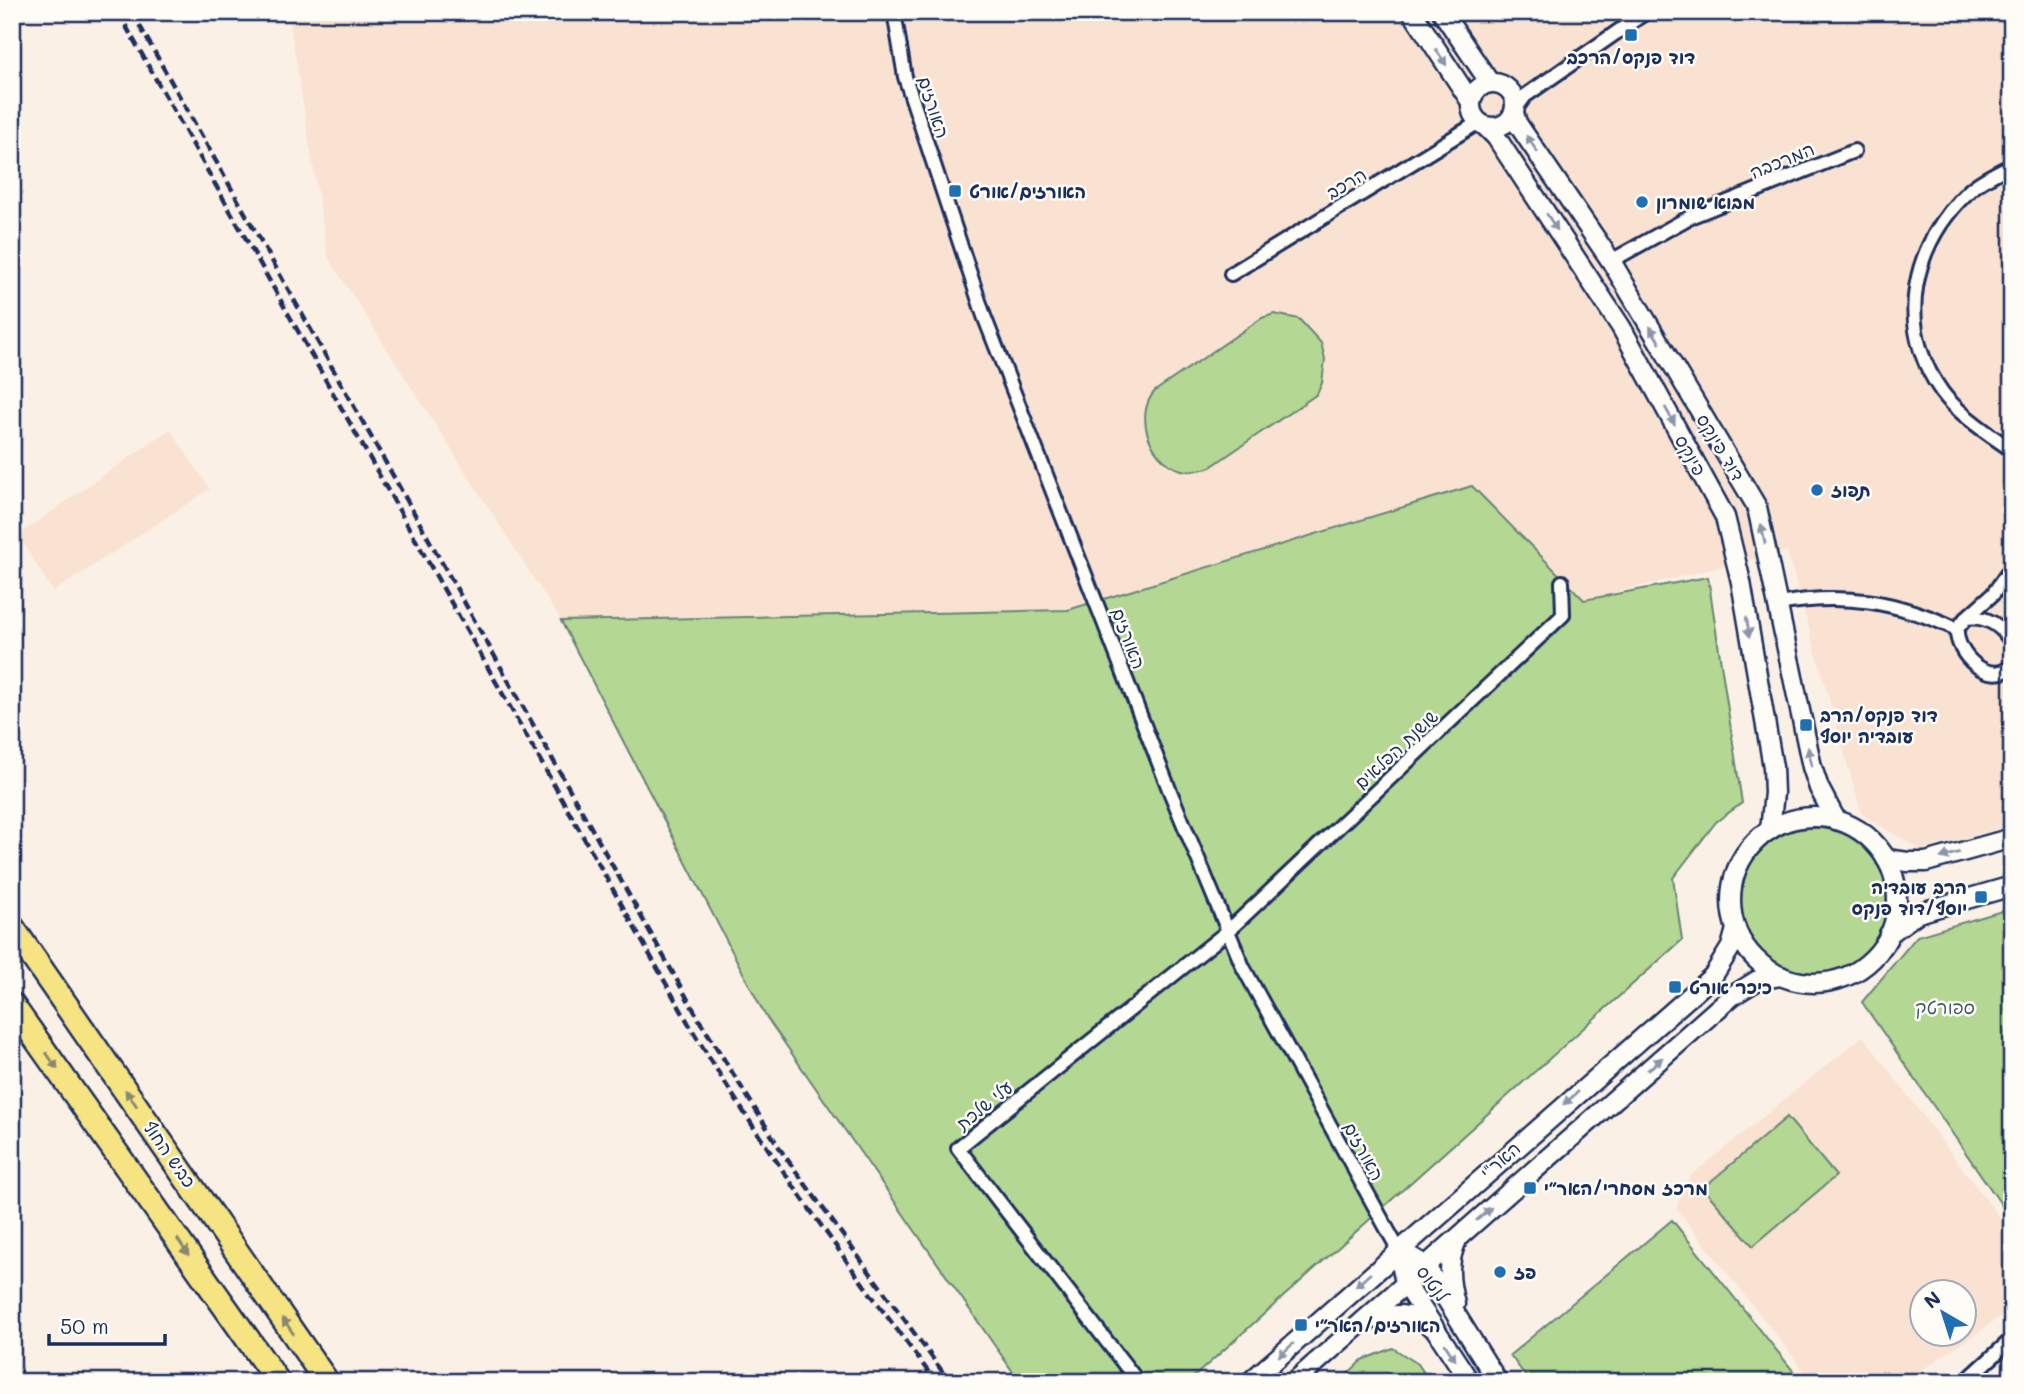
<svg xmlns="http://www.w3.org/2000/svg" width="2024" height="1394" font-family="Mali,'Playpen Sans Hebrew',sans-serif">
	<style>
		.built { fill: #f9e2d2; fill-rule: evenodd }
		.green { fill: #b4d893; stroke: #688478; stroke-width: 2 }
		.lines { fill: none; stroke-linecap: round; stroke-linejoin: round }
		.street-casing { stroke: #1b2f5e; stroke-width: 18 }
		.secondary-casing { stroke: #1b2f5e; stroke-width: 23 }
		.highway-casing { stroke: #1b2f5e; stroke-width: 28 }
		.street { stroke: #fdfcf7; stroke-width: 12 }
		.secondary { stroke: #fdfcf7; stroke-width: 18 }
		.highway { stroke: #f6e381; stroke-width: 23 }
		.rail { stroke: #1b2f5e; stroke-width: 4.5; stroke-dasharray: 10 5; stroke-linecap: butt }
		.oneway { fill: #8c96aa }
		.oneway2 { fill: #888970 }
		.poi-dot { fill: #1f6fb2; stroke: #fdfcf7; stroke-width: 2.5 }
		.labels { text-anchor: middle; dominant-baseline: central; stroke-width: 5; stroke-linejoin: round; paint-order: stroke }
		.poi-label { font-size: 18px; font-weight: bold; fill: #1b2f5e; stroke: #fdfcf7; text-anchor: start }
		.street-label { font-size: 18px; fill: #1b2f5e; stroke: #fdfcf7 }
		.park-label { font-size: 18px; fill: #41596b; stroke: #fdfcf7 }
	</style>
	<rect width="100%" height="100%" fill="#fbf0e6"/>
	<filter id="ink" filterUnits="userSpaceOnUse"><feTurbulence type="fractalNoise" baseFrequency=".0143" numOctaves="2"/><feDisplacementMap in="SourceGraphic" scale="14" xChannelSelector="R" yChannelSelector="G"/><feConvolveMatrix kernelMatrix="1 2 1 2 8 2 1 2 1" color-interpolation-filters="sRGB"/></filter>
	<g filter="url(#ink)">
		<g class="built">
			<path d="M288 12H2012V825L1921 850 1862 815 1787 551 1584 600 1472 486 1068 610 561 621 328 257Z"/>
			<path d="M170 429 210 489 53 592 18 535Z"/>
			<path d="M1863 1036 1999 1217 2012 1238V1309L1904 1382H1813L1676 1208 1690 1176ZM1923 1292H1965V1334H1923Z"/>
		</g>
		<g class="green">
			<path d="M1274 314 1299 319 1321 343 1325 359 1322 383 1317 394 1209 468C1202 469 1194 472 1187 471 1152 467 1132 416 1155 391L1262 318Z"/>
			<path d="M1472 486 1584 600 1708 577 1742 803 1716 822 1673 878 1682 940 1188 1382H1020L765 1015 561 621 1068 610Z"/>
			<circle cx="1814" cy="901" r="73"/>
			<path d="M2012 908V1159L2003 1167 2012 1178V1220L1862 1002 1917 936Z"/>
			<path d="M1787 1117 1836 1176 1753 1246 1703 1188Z"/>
			<path d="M1672 1220 1802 1382H1530L1510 1355Z"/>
			<path d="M1393 1348 1418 1364 1430 1382H1339L1362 1360Z"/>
		</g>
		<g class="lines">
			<defs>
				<g id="street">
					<path d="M894 12 905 77 984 316 1169 789 1243 967 1398 1249"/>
					<path d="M1515 110 1525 96 1646 12"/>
					<path d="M2012 165C1998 172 1981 180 1970 190 1912 244 1894 325 1942 392 1957 413 1991 436 2012 450"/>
					<path d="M1611 261 1690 217 1854 151"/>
					<path d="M1231 274 1479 122"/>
					<path d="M1778 604C1845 592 1895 601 1957 629"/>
					<path d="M1966 618 1993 594 2012 567"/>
					<path d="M2012 643C2002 626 1986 615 1966 618L1957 629C1955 654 1989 687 2012 666"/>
					<path d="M1138 1382 958 1148 1228 931 1563 615 1562 582"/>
					<path d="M1965 1382 2012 1339"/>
				</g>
				<g id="secondary">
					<path d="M1412 12 1471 102"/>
					<path d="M1442 12 1490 83"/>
					<circle cx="1493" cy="105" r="22"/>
					<path d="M1514 113 1517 123 1611 261 1757 507 1812 767 1819 788 1836 820"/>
					<path d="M1485 126 1496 137 1621 327 1725 517 1741 582 1773 767 1774 793 1770 830"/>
					<circle cx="1814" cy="900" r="83"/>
					<path d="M1886 859 1908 862H1926L2012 838"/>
					<path d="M1889 934 1918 913 2012 886"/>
					<path d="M1398 1249 1425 1265 1498 1382"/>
					<path d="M1398 1249 1405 1283 1470 1382"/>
					<path d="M1455 1304C1449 1281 1447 1262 1457 1240"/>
					<path d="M1366 1321C1392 1313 1410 1311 1432 1327"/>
					<path d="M1250 1382 1713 976 1731 947 1736 929"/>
					<path d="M1294 1382 1732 996 1758 980 1781 976"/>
				</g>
				<g id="highway">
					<path d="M12 927 327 1382"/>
					<path d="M12 1005 278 1382"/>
				</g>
			</defs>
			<use href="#street" class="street-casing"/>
			<use href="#secondary" class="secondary-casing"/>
			<use href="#highway" class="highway-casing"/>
			<use href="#street" class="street"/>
			<use href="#secondary" class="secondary"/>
			<use href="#highway" class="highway"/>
			<g class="rail">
				<path d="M118 12 690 1026C764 1150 849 1266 936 1382"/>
				<path d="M132 12 700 1021 784 1155 950 1382"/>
			</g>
		</g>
		<defs><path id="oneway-solid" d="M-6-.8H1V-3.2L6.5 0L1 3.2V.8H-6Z" transform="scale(1.75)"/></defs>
		<g class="oneway">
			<use href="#oneway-solid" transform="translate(1441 57) rotate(57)"/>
			<use href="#oneway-solid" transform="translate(1532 144) rotate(-124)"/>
			<use href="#oneway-solid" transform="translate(1552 222) rotate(57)"/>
			<use href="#oneway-solid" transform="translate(1655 335) rotate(-121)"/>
			<use href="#oneway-solid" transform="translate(1670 416) rotate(61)"/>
			<use href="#oneway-solid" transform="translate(1763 534) rotate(-102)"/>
			<use href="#oneway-solid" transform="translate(1748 627) rotate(80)"/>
			<use href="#oneway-solid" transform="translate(1810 757) rotate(-102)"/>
			<use href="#oneway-solid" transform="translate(1950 855) rotate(164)"/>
			<use href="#oneway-solid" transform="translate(1655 1064) rotate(-41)"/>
			<use href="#oneway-solid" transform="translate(1571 1098) rotate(139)"/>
			<use href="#oneway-solid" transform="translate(1484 1214) rotate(-41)"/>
			<use href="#oneway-solid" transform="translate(1363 1280) rotate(138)"/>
			<use href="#oneway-solid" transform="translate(1286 1350) rotate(138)"/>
			<use href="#oneway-solid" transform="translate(1450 1352) rotate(56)"/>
		</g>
		<g class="oneway2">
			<use href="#oneway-solid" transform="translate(52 1061) rotate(55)"/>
			<use href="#oneway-solid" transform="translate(131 1098) rotate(-125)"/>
			<use href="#oneway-solid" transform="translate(183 1247) rotate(55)"/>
			<use href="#oneway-solid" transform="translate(288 1326) rotate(-125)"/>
		</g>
	</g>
	<g class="poi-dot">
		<rect x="1624" y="28" width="14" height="14" rx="3.5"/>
		<rect x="948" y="184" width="14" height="14" rx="3.5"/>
		<circle cx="1642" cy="202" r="7"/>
		<circle cx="1817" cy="490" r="7"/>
		<rect x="1799" y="718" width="14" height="14" rx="3.5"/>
		<rect x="1974" y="890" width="14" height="14" rx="3.5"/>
		<rect x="1668" y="980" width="14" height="14" rx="3.5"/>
		<rect x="1523" y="1181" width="14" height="14" rx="3.5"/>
		<circle cx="1500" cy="1272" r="7"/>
		<rect x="1294" y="1318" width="14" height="14" rx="3.5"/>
	</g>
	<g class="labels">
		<g class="poi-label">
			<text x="1631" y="57" text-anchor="middle">דוד פנקס/הרכב</text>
			<text x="969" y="191">האורזים/אורט</text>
			<text x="1656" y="202">מבוא שומרון</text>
			<text x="1831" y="490">תפוז</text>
			<text x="1820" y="715">דוד פנקס/הרב<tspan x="1820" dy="21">עובדיה יוסף</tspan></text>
			<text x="1967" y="887" text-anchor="end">הרב עובדיה<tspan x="1967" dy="21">יוסף/דוד פנקס</tspan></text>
			<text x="1689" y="987">כיכר אורט</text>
			<text x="1544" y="1188">מרכז מסחרי/האר״י</text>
			<text x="1514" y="1272">פז</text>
			<text x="1315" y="1325">האורזים/האר״י</text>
		</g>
		<g class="street-label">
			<text transform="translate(934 107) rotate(72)">האורזים</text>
			<text transform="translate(1782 160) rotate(-22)">המרכבה</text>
			<text transform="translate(1346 183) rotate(-31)">הרכב</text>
			<text transform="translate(1721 447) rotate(59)">דוד פינקס</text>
			<text transform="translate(1691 455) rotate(61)">פינקס</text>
			<text transform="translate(1129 638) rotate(69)">האורזים</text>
			<text transform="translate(1396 749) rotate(-43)">שושנת הפלאים</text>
			<text transform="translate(984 1105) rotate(-39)">עלי שלכת</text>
			<text transform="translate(1364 1151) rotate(61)">האורזים</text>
			<text transform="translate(170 1154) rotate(55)">כביש החוף</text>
			<text transform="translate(1500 1160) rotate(-41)">האר"י</text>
			<text transform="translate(1433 1283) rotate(53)">לנטוס</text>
		</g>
		<g class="park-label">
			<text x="1945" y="1007">ספורטק</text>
		</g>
	</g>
	<rect width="2024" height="1394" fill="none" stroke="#fdfcf7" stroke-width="42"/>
	<rect x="21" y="21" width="1982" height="1352" fill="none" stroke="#1b2f5e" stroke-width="2.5" filter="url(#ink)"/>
	<g transform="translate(1943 1313) rotate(321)"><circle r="33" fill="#fdfcf7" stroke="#a3aaba" stroke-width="2"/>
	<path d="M0-5L12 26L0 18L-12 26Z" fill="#1f6fb2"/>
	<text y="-10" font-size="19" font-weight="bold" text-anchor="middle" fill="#1b2f5e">N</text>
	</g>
	<path d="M49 1334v10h116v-10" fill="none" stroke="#1b2f5e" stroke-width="3.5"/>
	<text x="60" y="1334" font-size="21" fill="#1b2f5e" stroke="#fdfcf7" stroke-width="5" paint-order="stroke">50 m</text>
</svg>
